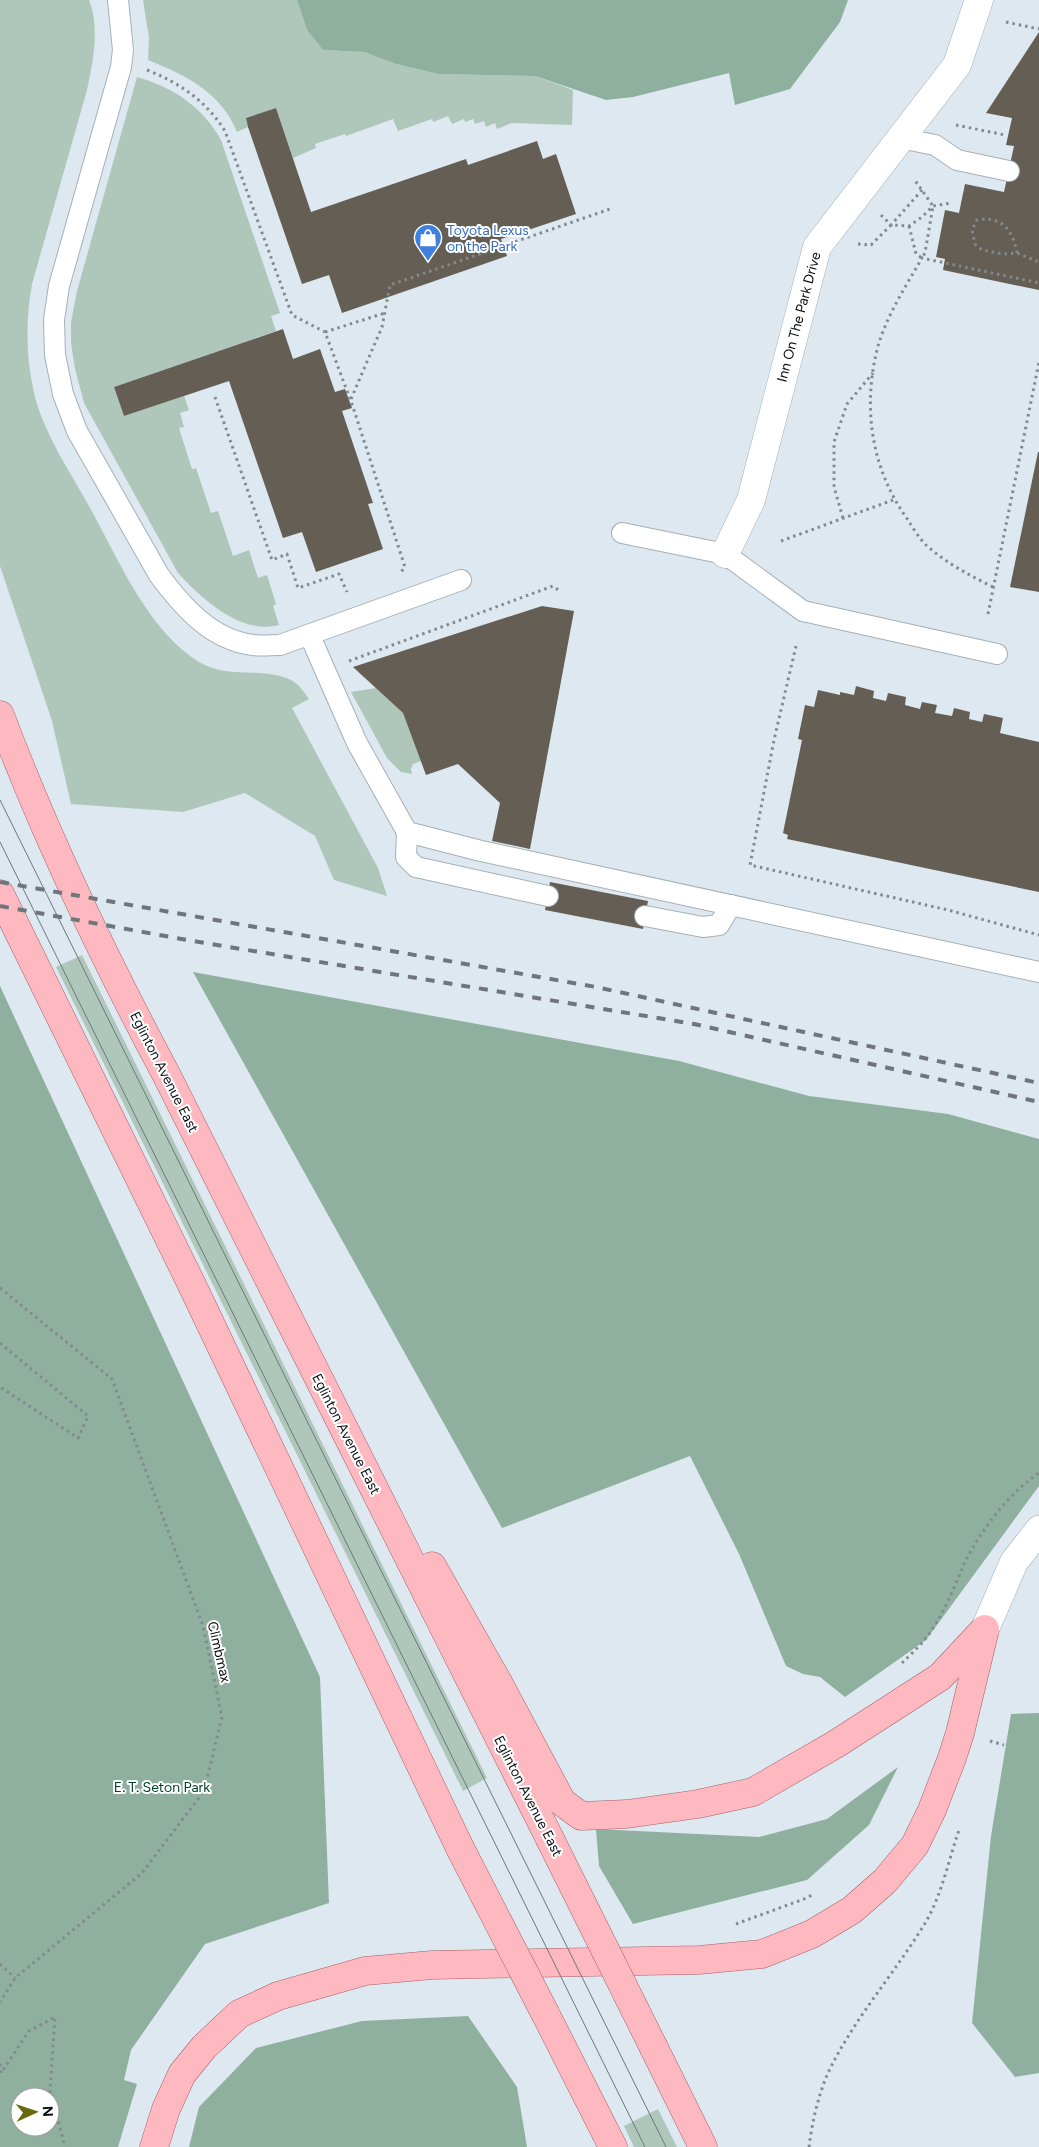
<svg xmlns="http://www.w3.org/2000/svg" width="1039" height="2147" font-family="Figtree,sans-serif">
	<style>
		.green { fill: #aec7ba }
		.forest { fill: #8fb09e; fill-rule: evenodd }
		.building { fill: #645e55 }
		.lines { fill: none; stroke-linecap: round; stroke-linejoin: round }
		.service-casing { stroke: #a5b0b7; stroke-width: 22 }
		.minor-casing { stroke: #a5b0b7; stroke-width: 29 }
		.tertiary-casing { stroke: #a5b0b7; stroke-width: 29 }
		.primary-casing { stroke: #a85e67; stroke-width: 29 }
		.path { stroke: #82898f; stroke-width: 3; stroke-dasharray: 2.5 4; stroke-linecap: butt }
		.service { stroke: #fff; stroke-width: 20 }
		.minor { stroke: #fff; stroke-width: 28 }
		.tertiary { stroke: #fff; stroke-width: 28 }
		.primary { stroke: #feb9c0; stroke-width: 28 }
		.tram { stroke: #6f757b; stroke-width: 1 }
		.rail { stroke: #6f757b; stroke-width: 4; stroke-dasharray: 9 9; stroke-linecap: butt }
		.primary-bridge-casing { stroke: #a85e67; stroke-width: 29; stroke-linecap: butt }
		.primary-bridge { stroke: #feb9c0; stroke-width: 28 }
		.labels { text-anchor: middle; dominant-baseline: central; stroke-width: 4; stroke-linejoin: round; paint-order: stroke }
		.shop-label { font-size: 14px; fill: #366cbe; stroke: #fff; text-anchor: start }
		.street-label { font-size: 14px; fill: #0a0d10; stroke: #fff }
		.park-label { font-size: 14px; fill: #00422b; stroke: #fff }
	</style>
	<rect width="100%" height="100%" fill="#dee8f0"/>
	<g class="green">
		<path d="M0 0H89C100 28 93 62 87 90L32 284C25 324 26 362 36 401 47 438 70 472 89 506 117 556 145 625 193 658 226 682 258 665 291 680 299 684 304 692 309 699L292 708 378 868 387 896 334 880 315 836 245 793 183 812 71 804 52 721 0 566Z"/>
		<path d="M143 0H297L307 30 323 50 364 52 396 64 438 74 535 76 573 90 572 125 512 123 497 129 495 123 486 127 484 121 475 124 473 119 465 122 464 119 452 124 448 116 433 122 432 119 398 131 393 119 346 136 345 134 315 144 316 148 293 158 276 108 246 118 248 127 237 132C221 92 185 75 148 60L149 38Z"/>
		<path d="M137 77C173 87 203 107 221 140L280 313 271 316 276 331 114 387 124 416 184 396 189 410 180 413 184 427 179 428 192 469 196 468 211 513 218 511 233 556 249 550 258 578 267 575 276 604 273 606 279 625C241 635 202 599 178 573L84 403 75 369 71 343V322L77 291Z"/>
		<path d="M376 688 403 713 421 761 413 764 411 769 412 774 401 772 387 758 351 692Z"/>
		<path d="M82 955 487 1778 463 1791 56 967Z"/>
		<path d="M658 2109 677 2147H634L624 2126Z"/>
	</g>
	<g class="forest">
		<path d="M297 0H848L840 22 790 89 735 105 729 73 633 97 606 100 535 76 438 74 396 64 364 52 323 50 307 30Z"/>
		<path d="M193 972 679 1061 809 1096 948 1114 1039 1139V1486L926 1640 845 1697 820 1677 803 1674 786 1666 739 1554 690 1456 502 1528Z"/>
		<path d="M0 986 320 1677 329 1903 205 1944 131 2050 124 2080 137 2084 118 2147H0ZM20 2097H50V2127H20Z"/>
		<path d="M1039 1713V2073L1015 2077 972 2023 991 1836 1011 1714Z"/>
		<path d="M898 1767 869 1825 807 1880 633 1924 599 1866 596 1829 759 1837 827 1819Z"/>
		<path d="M468 2016 517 2087 527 2147H189L199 2107 256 2048 362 2021Z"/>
	</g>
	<g class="building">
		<path d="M1039 32V290L943 270 945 259 936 257 945 210 959 213 965 184 1004 192 1014 146 1006 145 1012 118 986 113Z"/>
		<path d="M276 108 311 212 466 159 468 165 537 141 543 159 556 154 576 214 501 239 507 256 342 313 329 275 302 284 248 127 246 118Z"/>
		<path d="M283 329 293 359 320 349 335 392 345 389 352 408 342 411 373 503 368 504 383 549 316 572 302 532 283 538 229 381 124 416 114 387Z"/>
		<path d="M1038 452H1039V592L1010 587Z"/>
		<path d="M542 606 574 611 530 849 492 841 500 803 458 764 426 775 403 713 353 667Z"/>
		<path d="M856 686 874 691 873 698 886 701 888 693 906 697 905 705 920 709 922 702 937 705 935 713 952 716 954 708 970 712 969 719 982 722 984 714 1003 718 1000 733 1039 742V892L787 839 788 835 783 833 802 740 798 739 805 705 814 707 818 690 840 695V692L854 695Z"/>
		<path d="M550 882 648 901 643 929 545 910Z"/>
	</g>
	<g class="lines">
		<defs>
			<g id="service">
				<path d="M118 0 123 50 121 67 59 286 54 320 55 355 63 394 77 431 159 575C182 606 211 640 253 645 262 646 271 645 280 645L461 580"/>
				<path d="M900 138 935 145 957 160 1009 171"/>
				<path d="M622 533 725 554 803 611 997 654"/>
				<path d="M310 636 357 743 407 832 481 851 1039 972"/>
				<path d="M407 832 406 857 416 867 548 896"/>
				<path d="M645 916 703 927 719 925 731 905"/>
			</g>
			<path id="minor" d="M725 554 751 500 817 247 957 65 979 0"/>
			<path id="tertiary" d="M985 1629 1014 1562 1039 1530"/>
			<g id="primary">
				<path d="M0 715C47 840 104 958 167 1076L549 1837"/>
				<path d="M0 894 191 1283 460 1848"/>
				<path d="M432 1566 499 1684 562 1802 581 1816 627 1814 698 1804 753 1792 836 1744 940 1677 984 1630"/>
				<path d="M546 2015 613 2147"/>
				<path d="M654 2048 703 2147"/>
				<path d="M154 2147 166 2109 182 2074 204 2047 239 2014 278 1996 365 1971 432 1965 699 1960 762 1954 812 1934 852 1910 885 1881 915 1845 932 1810 952 1758 960 1733 985 1629"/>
			</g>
		</defs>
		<use href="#service" class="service-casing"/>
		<use href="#minor" class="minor-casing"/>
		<use href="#tertiary" class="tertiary-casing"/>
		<use href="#primary" class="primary-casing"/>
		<g class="path">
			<path d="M1006 22 1039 29"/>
			<path d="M147 70C180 83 206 101 225 131L292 315 325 332 353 407 405 567 401 572"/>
			<path d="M956 125 1005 135"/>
			<path d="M881 215 891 225 922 190"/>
			<path d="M909 226 916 254 922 258 925 253 933 206 914 179"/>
			<path d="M858 244 871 245 891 225 909 226 922 217 933 206 951 203"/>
			<path d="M1017 253C1013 230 1001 215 977 220L972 230 975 244 982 250 1003 254 1017 253 1039 262"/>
			<path d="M325 332 385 313"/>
			<path d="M215 397 272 560 287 554 298 588 339 574 347 592"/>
			<path d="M351 399 382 327 390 285 613 208"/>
			<path d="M843 518 834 487V442L847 404 873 373"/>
			<path d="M781 541 893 500"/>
			<path d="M993 587C969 575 946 563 926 545 919 538 913 528 908 520 871 469 862 407 878 346 887 315 906 286 922 258L1039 283"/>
			<path d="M988 614 1039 362"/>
			<path d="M796 646 774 740 750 865 948 910 1039 935"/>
			<path d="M349 661 553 586 561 592"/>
			<path d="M0 1288 112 1379 203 1626 222 1717 204 1791 142 1873 15 1978 0 2002"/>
			<path d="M0 1343 88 1416 78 1438 0 1387"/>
			<path d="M902 1663C910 1655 919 1647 926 1638 944 1615 954 1586 966 1560 982 1529 1010 1492 1039 1473"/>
			<path d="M990 1741 1004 1745"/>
			<path d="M736 1924 804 1899 814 1894"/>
			<path d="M0 1964 15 1978"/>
			<path d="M0 2064 1 2073 29 2031 55 2017 50 2091 65 2147"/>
			<path d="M809 2147C812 2123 818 2096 828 2073 854 2018 896 1972 927 1920 942 1893 949 1859 959 1830"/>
		</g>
		<use href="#service" class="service"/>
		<use href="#minor" class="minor"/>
		<use href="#tertiary" class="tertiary"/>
		<use href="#primary" class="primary"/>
		<g class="tram">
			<path d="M0 800 666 2147"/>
			<path d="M0 842 645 2147"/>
		</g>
		<g class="rail">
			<path d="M0 882 596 987 1039 1083"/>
			<path d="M0 906 187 940 694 1024 1039 1102"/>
		</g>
		<defs>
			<g id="primary-bridge">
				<path d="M549 1837 654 2048"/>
				<path d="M460 1848 546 2015"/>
			</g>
		</defs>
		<use href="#primary-bridge" class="primary-bridge-casing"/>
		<use href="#primary-bridge" class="primary-bridge"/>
	</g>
	<defs>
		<symbol id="shop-pin" viewBox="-11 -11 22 30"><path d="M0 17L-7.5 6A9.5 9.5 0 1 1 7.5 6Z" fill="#3f7fe0" stroke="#fff"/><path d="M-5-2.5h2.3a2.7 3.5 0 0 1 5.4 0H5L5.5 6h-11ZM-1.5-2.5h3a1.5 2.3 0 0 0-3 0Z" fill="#fff"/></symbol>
	</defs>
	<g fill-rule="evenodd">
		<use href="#shop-pin" x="412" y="222" width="32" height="43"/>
	</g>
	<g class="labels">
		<g class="shop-label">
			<text x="447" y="230">Toyota Lexus<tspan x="447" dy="16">on the Park</tspan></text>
		</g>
		<g class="street-label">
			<text transform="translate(799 317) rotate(-75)">Inn On The Park Drive</text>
			<text transform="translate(164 1072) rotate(63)">Eglinton Avenue East</text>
			<text transform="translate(346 1434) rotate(63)">Eglinton Avenue East</text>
			<text transform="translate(219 1652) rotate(77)">Climbmax</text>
			<text transform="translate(528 1796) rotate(63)">Eglinton Avenue East</text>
		</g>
		<g class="park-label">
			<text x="162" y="1787">E. T. Seton Park</text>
		</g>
	</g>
	<g transform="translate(35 2112) rotate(87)"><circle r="24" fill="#ffffff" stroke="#9d9e9f"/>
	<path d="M0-4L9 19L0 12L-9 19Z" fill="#676b0d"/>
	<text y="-8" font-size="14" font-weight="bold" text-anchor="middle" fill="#0a0d10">N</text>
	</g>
</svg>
